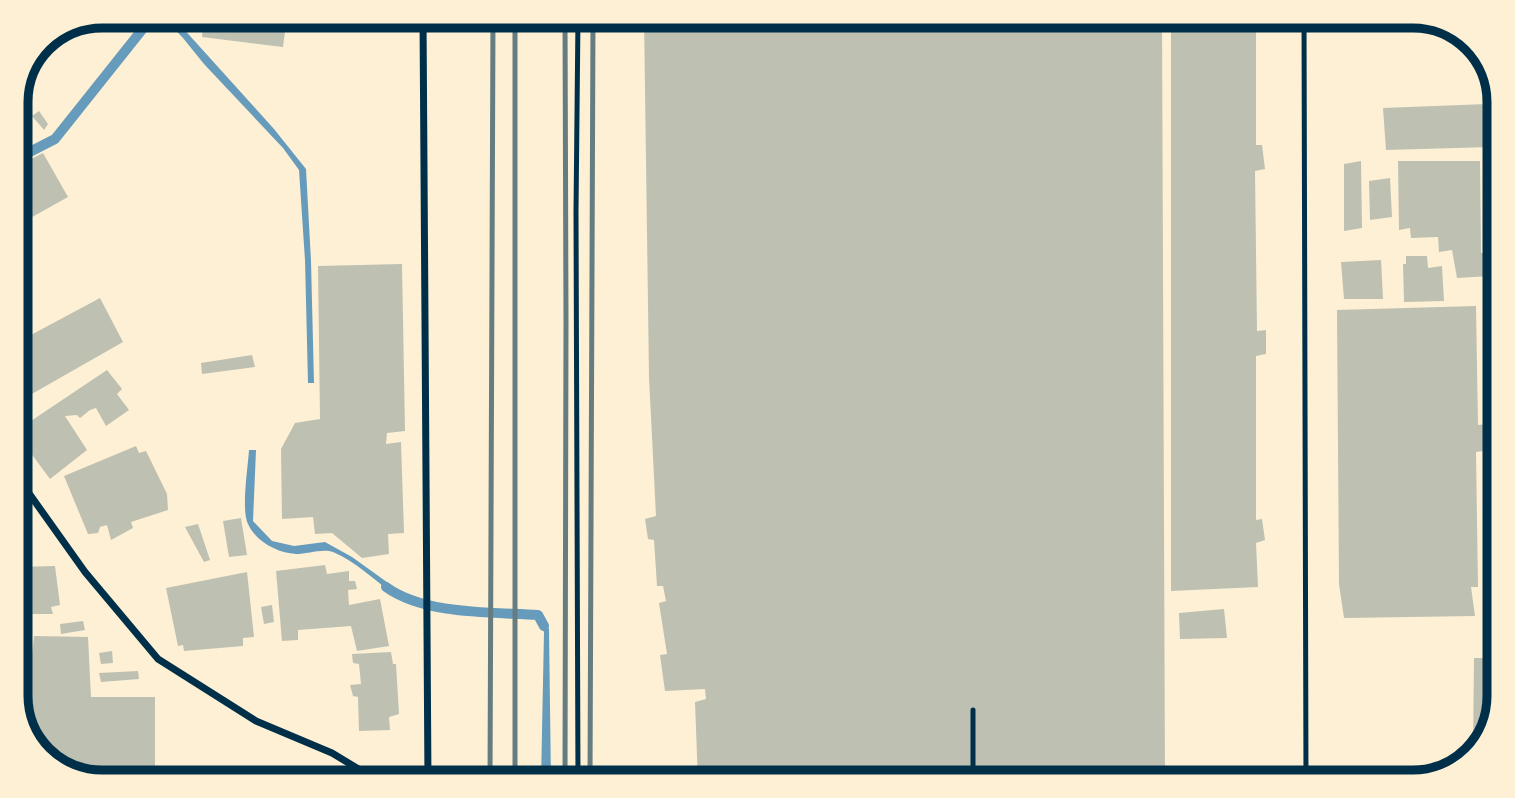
<svg xmlns="http://www.w3.org/2000/svg" width="1515" height="798" font-family="'Archivo Narrow',sans-serif">
	<style>
		.water { fill: #669bbc }
		.lines { fill: none; stroke-linecap: round; stroke-linejoin: round }
		.stream { stroke: #669bbc; stroke-width: 10 }
		.building { fill: #bec0b2 }
		.service { stroke: #003049; stroke-width: 5 }
		.minor { stroke: #003049; stroke-width: 7 }
		.rail { stroke: #657d81; stroke-width: 5 }
		.rim { fill: none; stroke: #003049; stroke-width: 9 }
	</style>
	<rect width="100%" height="100%" fill="#fdf0d5"/>
	<g class="water">
		<path d="M162 16H172L274 129 306 169 311 261 314 383H308L305 260 299 170 283 148 204 64 183 38Z"/>
		<path d="M249 450H256L253 521 272 541 294 546 325 542 352 557 398 590 394 595C375 580 356 562 333 552 323 548 307 554 296 554 278 553 256 542 248 524 241 510 248 467 249 450Z"/>
		<path d="M539 612 549 629 551 782H541L544 632 535 617Z"/>
	</g>
	<g class="lines">
		<g class="stream">
			<path d="M16 159 55 139 153 16"/>
			<path d="M386 587C425 615 491 612 538 615L544 626"/>
		</g>
	</g>
	<g class="building">
		<path d="M102 16H108L87 31 82 24Z"/>
		<path d="M204 16H287L283 47 202 37Z"/>
		<path d="M644 16H1162L1165 782H698L695 702 706 699 705 689 665 691 660 655 667 654 659 603 666 601 663 586H657L654 540 648 539 645 519 656 516 649 377Z"/>
		<path d="M1171 16H1256V145H1262L1265 169 1255 171 1257 331 1266 330V354L1256 356V520L1262 519 1265 540 1256 543 1258 587 1171 591Z"/>
		<path d="M1335 16H1413L1443 23 1337 27Z"/>
		<path d="M18 91 28 110 16 115V97Z"/>
		<path d="M1487 104 1490 147 1386 150 1383 108Z"/>
		<path d="M39 111 48 124 44 130 32 116Z"/>
		<path d="M43 153 68 197 16 226V167Z"/>
		<path d="M1361 161 1362 228 1344 231V164Z"/>
		<path d="M1398 161H1480L1481 253 1490 252V276L1457 278 1452 250 1439 252 1438 237 1411 238 1410 228 1399 230Z"/>
		<path d="M1390 178 1392 217 1370 220 1369 181Z"/>
		<path d="M1406 256H1427L1428 268 1442 266 1444 301 1404 302 1403 264H1406Z"/>
		<path d="M1381 260 1383 299H1344L1341 262Z"/>
		<path d="M402 264 405 431 387 433 386 444 401 442 404 533 388 534 389 554 362 558 332 533 315 534 313 517 282 519 281 449 295 423 320 419 318 266Z"/>
		<path d="M100 298 123 342 16 403V343Z"/>
		<path d="M1476 306 1478 425 1487 424 1490 450 1476 452 1478 587H1471L1475 616 1344 618 1339 584 1337 310Z"/>
		<path d="M252 355 255 367 202 374 201 363Z"/>
		<path d="M107 370 122 389 117 394 129 410 106 426 96 408 90 410 80 418 77 415 65 416 87 450 50 479 16 433V431Z"/>
		<path d="M136 446 139 453 146 451 167 494 168 510 131 522 133 528 111 540 107 525 100 527 98 533 88 534 64 476Z"/>
		<path d="M241 518 247 555 229 557 223 521Z"/>
		<path d="M198 524 210 560 204 562 185 527Z"/>
		<path d="M325 565 327 574 349 571V581H355L357 589 348 590 349 605 380 599 389 646 357 651 351 626 298 630V640L282 641 276 571Z"/>
		<path d="M55 566 60 605 51 607 53 614H16V567Z"/>
		<path d="M247 572 254 637 243 638V646L184 651 183 645 178 646 166 588Z"/>
		<path d="M272 605 274 622 264 624 261 607Z"/>
		<path d="M1224 609 1227 638 1180 639 1179 613Z"/>
		<path d="M83 621 85 630 61 634 60 624Z"/>
		<path d="M34 636 88 637 91 697H155V782H102L64 773 31 744 16 702V665L31 664Z"/>
		<path d="M112 651 113 663 101 664 99 653Z"/>
		<path d="M391 652 393 664H396L399 714 389 717 390 730 359 731 358 697 353 696 350 685 361 684 359 664 353 663 352 654Z"/>
		<path d="M1474 658H1491L1490 734 1473 753Z"/>
		<path d="M138 671 139 679 101 682 99 673Z"/>
	</g>
	<g class="lines">
		<g class="service">
			<path d="M578 16 576 212 578 782"/>
			<path d="M1304 16 1306 782"/>
			<path d="M973 782V710"/>
		</g>
		<g class="minor">
			<path d="M423 16 428 782"/>
			<path d="M16 475 85 572 158 659 256 721 332 753 380 782"/>
		</g>
		<g class="rail">
			<path d="M490 782 493 16"/>
			<path d="M515 782V16"/>
			<path d="M565 782 566 322 565 16"/>
			<path d="M590 782 593 16"/>
		</g>
	</g>
	<path d="M0 0H1515V798H0ZM102 28H1413A74 74 0 0 1 1487 102V696A74 74 0 0 1 1413 770H102A74 74 0 0 1 28 696V102A74 74 0 0 1 102 28Z" fill="#fdf0d5" fill-rule="evenodd"/>
	<path class="rim" d="M102 28H1413A74 74 0 0 1 1487 102V696A74 74 0 0 1 1413 770H102A74 74 0 0 1 28 696V102A74 74 0 0 1 102 28Z"/>
</svg>
